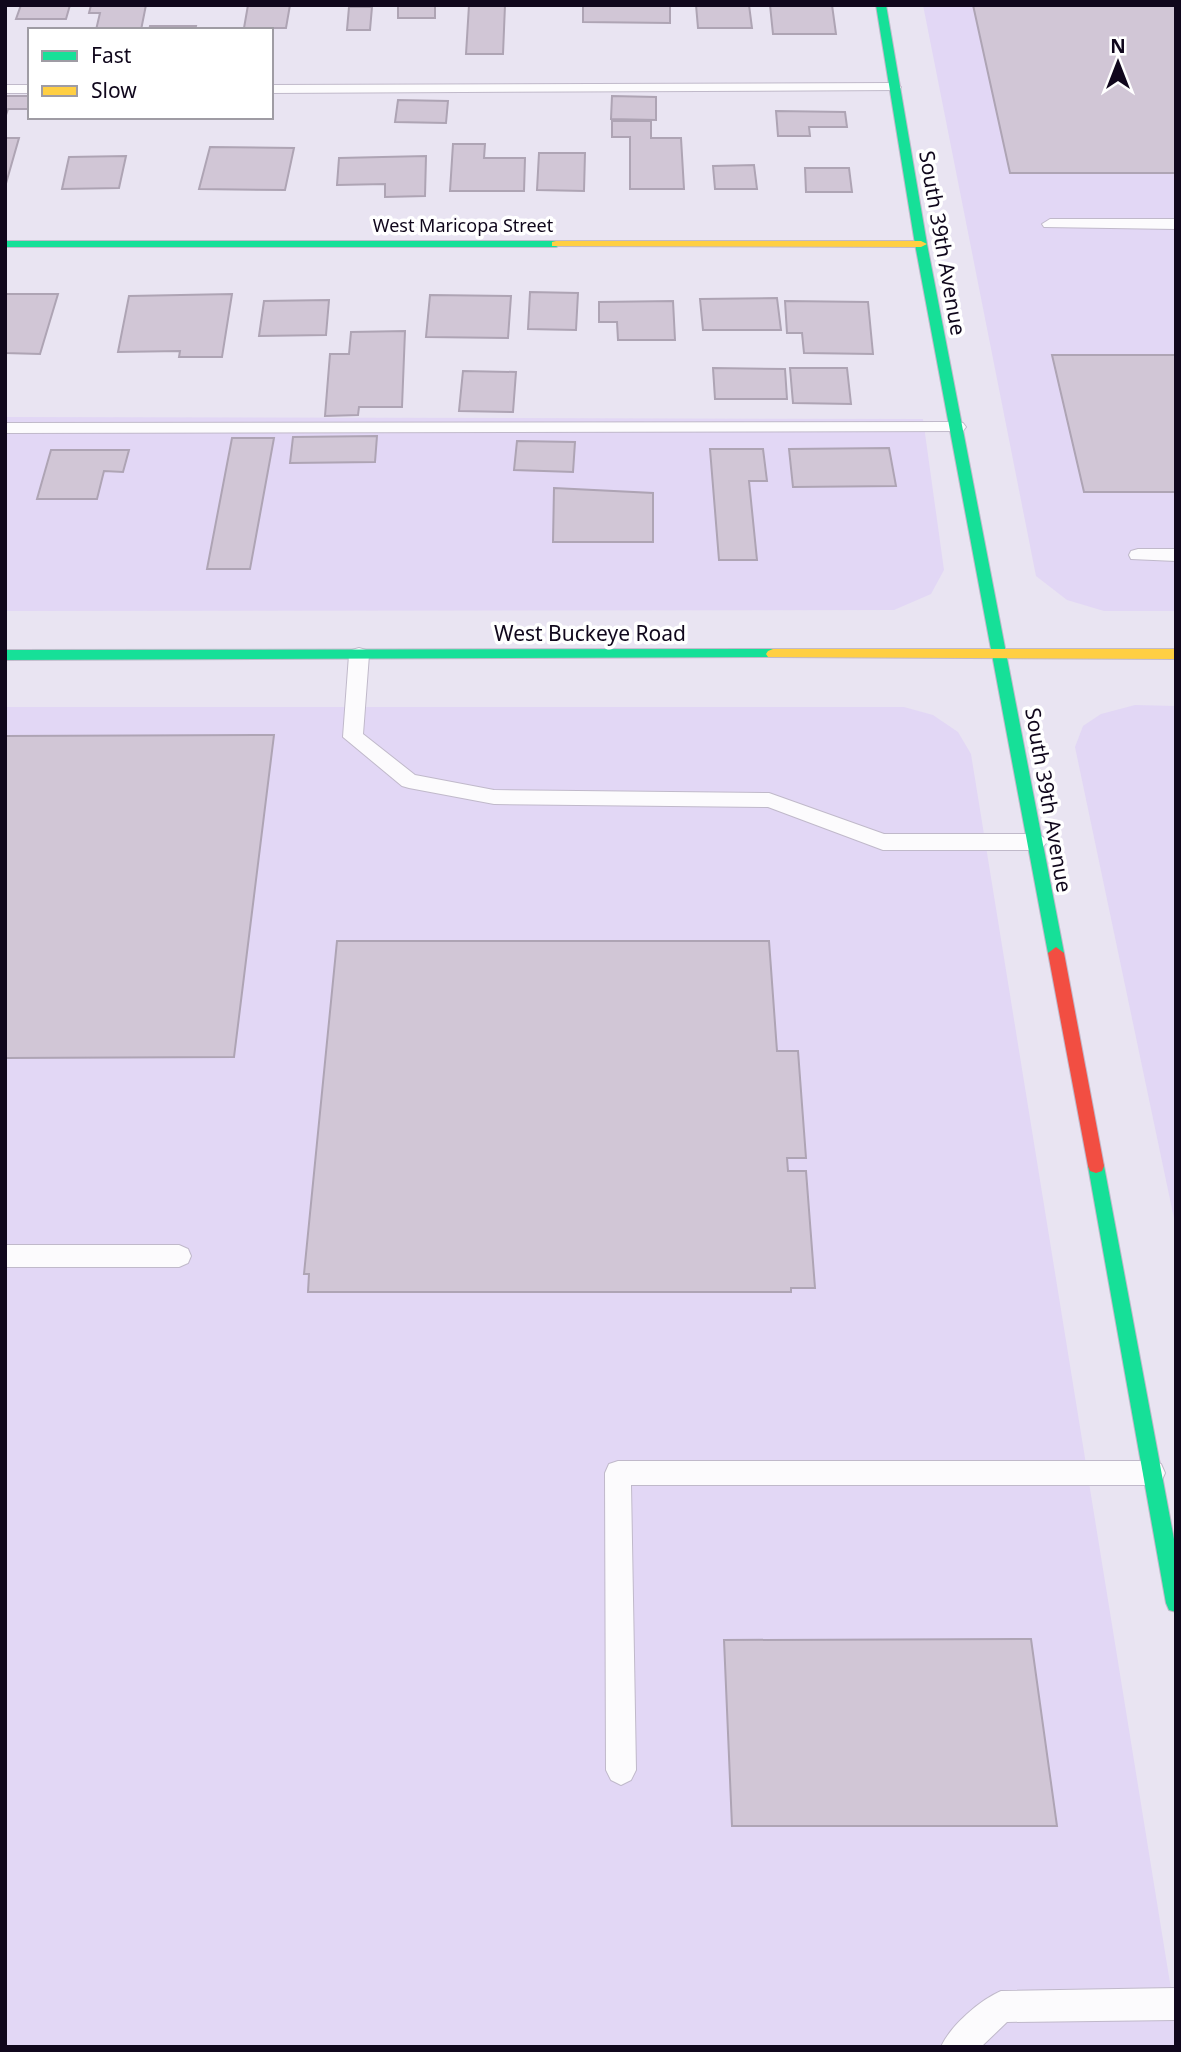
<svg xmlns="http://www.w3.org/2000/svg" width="1181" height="2052" font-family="'Noto Sans',sans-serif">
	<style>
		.built { fill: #e2d7f5 }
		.building { fill: #d1c6d6; stroke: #aea4b4; stroke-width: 2 }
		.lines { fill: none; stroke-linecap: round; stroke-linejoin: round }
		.lane-casing { stroke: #c0b9ca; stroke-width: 2 }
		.fast-casing { stroke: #c0b9ca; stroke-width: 2 }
		.slow-casing { stroke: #c0b9ca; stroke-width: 2 }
		.jam-casing { stroke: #c0b9ca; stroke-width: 2 }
		.lane { fill: #fcfbfd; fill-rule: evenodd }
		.fast { fill: #16e098; fill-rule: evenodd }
		.slow { fill: #ffcf43; fill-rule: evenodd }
		.jam { fill: #f24e42; fill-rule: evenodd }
		.labels { text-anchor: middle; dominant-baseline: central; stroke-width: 7; stroke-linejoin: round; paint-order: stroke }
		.far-street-label { font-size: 18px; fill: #10071c; stroke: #fff }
		.street-label { font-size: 21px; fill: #10071c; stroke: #fff }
	</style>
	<rect width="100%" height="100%" fill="#e9e4f2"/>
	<g class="built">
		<path d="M923 5H1176V611H1104L1067 600 1036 576Z"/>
		<path d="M5 417 923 419 944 570 931 594 894 610 5 611Z"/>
		<path d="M1135 705 1176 706V1228L1075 747 1083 726 1101 714Z"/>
		<path d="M5 707H904L933 715 958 732 971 754 1176 2020V2047H5Z"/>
	</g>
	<g class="building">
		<path d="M21 5H70L66 19H16Z"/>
		<path d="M91 5H146L141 30H96L100 13H89Z"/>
		<path d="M248 5H290L286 28H244Z"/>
		<rect x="398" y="5" width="37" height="13"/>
		<path d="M469 5H505L503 54H466Z"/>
		<path d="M583 5H670V23L583 22Z"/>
		<path d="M696 5H749L752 28H698Z"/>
		<path d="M770 5H832L836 34H773Z"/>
		<path d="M973 5H1176V173H1010Z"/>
		<path d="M349 7H372L370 30H347Z"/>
		<path d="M150 26H196L195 30H149Z"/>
		<path d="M5 96H30V109H8L5 118Z"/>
		<path d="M612 96 656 97V120L611 119Z"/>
		<path d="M398 100 448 101 446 123 395 122Z"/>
		<path d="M776 111 845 112 847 127H809L810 136H778Z"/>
		<path d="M612 121H651V138H681L684 189H630V137H612Z"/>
		<path d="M5 138H19L5 187Z"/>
		<path d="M453 144H485L484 158H525L524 191H450Z"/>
		<path d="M210 147 294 148 285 190 199 189Z"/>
		<path d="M539 153H585L584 191 537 190Z"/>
		<path d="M126 156 119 188 62 189 69 157Z"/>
		<path d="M426 156 425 196 385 197V184L337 185 339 158Z"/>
		<path d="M754 165 757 189H715L713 166Z"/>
		<path d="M805 168H849L852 192H806Z"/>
		<path d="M530 292 578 293 576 330 528 329Z"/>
		<path d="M5 294H58L40 354 5 353Z"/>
		<path d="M232 294 222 357H179L180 351 118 352 129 296Z"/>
		<path d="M430 295 511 296 508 338 426 337Z"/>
		<path d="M777 298 781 330H703L700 299Z"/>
		<path d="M329 300 326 335 259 336 264 301Z"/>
		<path d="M673 301 675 340H618L617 322H599V302Z"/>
		<path d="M785 301 868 302 873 354 804 353 802 333H787Z"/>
		<path d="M405 331 402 407H359L358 415 325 416 330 354H349L351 332Z"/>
		<path d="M1052 355H1176V492H1084Z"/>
		<path d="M713 368 785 369 787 399H715Z"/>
		<path d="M790 368H847L851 404 793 403Z"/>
		<path d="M463 371 516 372 513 412 459 411Z"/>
		<path d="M377 436 375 462 290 463 293 437Z"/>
		<path d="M232 438H274L250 569H207Z"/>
		<path d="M517 441 575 442 573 472 514 470Z"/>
		<path d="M889 448 896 486 793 487 789 449Z"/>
		<path d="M710 449H763L767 481H749L757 560H719Z"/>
		<path d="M51 450H129L123 472 104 471 97 499H37Z"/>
		<path d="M554 488 653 493V542H553Z"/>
		<path d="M274 735 234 1057 5 1058V736Z"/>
		<path d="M337 941H769L777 1051H798L806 1158H787L788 1171H806L815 1288H791V1292H308L309 1274H304Z"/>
		<path d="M1031 1639 1057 1826H732L724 1640Z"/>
	</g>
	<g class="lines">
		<defs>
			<g id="lane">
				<path d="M894 83 901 87 899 90 271 93V85Z"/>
				<rect x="5" y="85" width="25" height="8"/>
				<path d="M1050 219H1176V229L1044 227 1042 224Z"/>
				<path d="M957 422 963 423 966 427 963 431 5 433V423Z"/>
				<path d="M1138 549H1176V561L1131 559 1129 555 1131 551Z"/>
				<path d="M359 648 366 650 369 655 363 734 415 775 494 790 769 793 884 834H1036L1043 837 1047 842 1043 847 1036 850H883L768 807 494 804 409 788 402 786 343 737 349 655 352 650Z"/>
				<path d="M5 1245H179L188 1249 191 1256 188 1263 179 1267H5Z"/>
				<path d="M618 1461H1152L1161 1464 1165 1473 1161 1482 1152 1485H631L636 1770 631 1780 621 1785 611 1780 606 1770 605 1473 609 1464Z"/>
				<path d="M1176 1988V2020L1007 2022 981 2047H941C950 2026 980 2000 1001 1991Z"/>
			</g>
			<g id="fast">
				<path d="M876 5H886L927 244 1064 953 1056 959 1048 953 915 244Z"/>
				<path d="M5 241H556L562 244 556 247H5Z"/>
				<path d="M773 649 778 651 780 654 778 657 5 660V650Z"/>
				<path d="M1096 1159 1102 1161 1104 1166 1176 1550V1612L1169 1610 1166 1603 1088 1166 1090 1161Z"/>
			</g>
			<g id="slow">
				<path d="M556 241H921L927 244 921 247 552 246V242Z"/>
				<path d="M773 649H1176V659L768 657 766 654 768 651Z"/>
			</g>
			<path id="jam" d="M1056 947 1064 953 1104 1166 1102 1171 1096 1173 1090 1171 1088 1166 1048 953Z"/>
		</defs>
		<use href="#lane" class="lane-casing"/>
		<use href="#fast" class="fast-casing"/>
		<use href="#slow" class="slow-casing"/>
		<use href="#jam" class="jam-casing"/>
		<use href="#lane" class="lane"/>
		<use href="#fast" class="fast"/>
		<use href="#slow" class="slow"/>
		<use href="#jam" class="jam"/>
	</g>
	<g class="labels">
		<g class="far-street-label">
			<text x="463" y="225">West Maricopa Street</text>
		</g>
		<g class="street-label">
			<text transform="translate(943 243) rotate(80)">South 39th Avenue</text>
			<text x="590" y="633">West Buckeye Road</text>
			<text transform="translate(1049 800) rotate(80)">South 39th Avenue</text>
		</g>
	</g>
	<rect width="1181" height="2052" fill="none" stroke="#10071c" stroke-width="14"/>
	<rect x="28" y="28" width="245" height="91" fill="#ffffff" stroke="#9f9ca4" stroke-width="2"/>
	<rect x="42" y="51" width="35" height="10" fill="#16e098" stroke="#9f9ca4" stroke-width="2"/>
	<text x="91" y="63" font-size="21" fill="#10071c">Fast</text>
	<rect x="42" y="86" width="35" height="10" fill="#ffcf43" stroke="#9f9ca4" stroke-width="2"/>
	<text x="91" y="98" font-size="21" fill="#10071c">Slow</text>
	<g transform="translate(1118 63)" stroke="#ffffff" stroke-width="5" paint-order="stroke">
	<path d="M0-5L12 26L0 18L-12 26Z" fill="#10071c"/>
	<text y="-10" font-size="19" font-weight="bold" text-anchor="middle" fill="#10071c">N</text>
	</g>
</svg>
